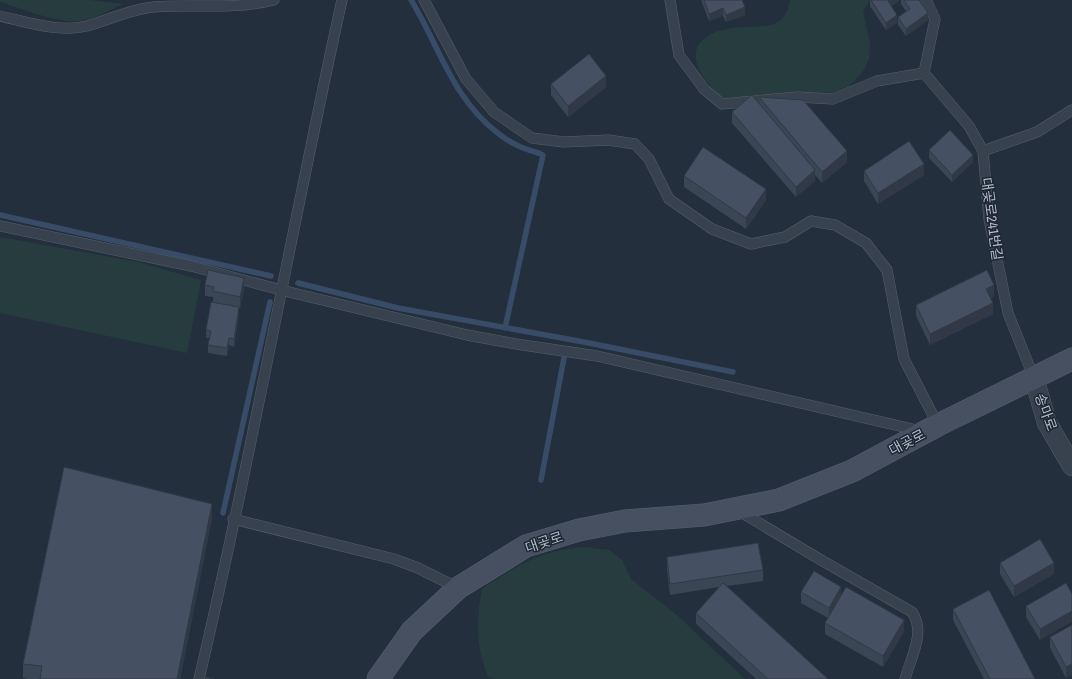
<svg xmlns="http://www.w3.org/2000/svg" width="1072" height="679" font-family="'Archivo Narrow','Noto Sans KR',sans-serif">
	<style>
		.green { fill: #263c3f }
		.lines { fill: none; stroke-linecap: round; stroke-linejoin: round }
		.stream { stroke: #394c67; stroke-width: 5.5 }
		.lane-casing { stroke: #565f6c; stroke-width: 11 }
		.street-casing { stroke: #565f6c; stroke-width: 20 }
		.secondary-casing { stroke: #565f6c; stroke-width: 23 }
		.lane { stroke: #38414e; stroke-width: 10 }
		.street { stroke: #38414e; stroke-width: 19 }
		.secondary { stroke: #465061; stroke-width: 22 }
		.wall { fill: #3b4654 }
		.shaded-wall { fill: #303945 }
		.building { fill: #455162; stroke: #303945 }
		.labels { text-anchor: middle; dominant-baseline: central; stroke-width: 3; stroke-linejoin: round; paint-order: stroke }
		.street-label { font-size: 14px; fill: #b4bcc9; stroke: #1d2633 }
	</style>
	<rect width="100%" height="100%" fill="#242f3e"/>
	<g class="green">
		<path d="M0 0H89L123 4C108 11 95 19 79 21 58 24 21 8 0 2Z"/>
		<path d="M790 0H870L863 11 870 44 869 59 862 73 849 86 832 93 798 92 724 99C692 73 678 37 732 28 745 26 761 28 774 24 785 20 788 10 790 0Z"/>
		<path d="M0 237 138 262 201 280 187 353 0 313Z"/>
		<path d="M585 547 609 550 622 560 631 579 678 616 745 679H496L488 677C476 649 476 618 482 589 517 565 541 550 585 547Z"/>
	</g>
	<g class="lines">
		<g class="stream">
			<path d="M411 0C440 47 452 99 499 134 508 141 518 147 529 150 534 152 538 152 543 155L505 328"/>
			<path d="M0 215 271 276"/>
			<path d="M298 283 398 308 589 343 733 372"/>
			<path d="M541 480 564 358"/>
			<path d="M223 513 270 302"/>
		</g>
		<defs>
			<g id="lane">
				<path d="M424 0 466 79 494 112 532 138 564 142 608 140 635 144 649 159 669 199 712 229 751 244 785 237 811 221 835 225 866 243 887 270 904 359 938 425"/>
				<path d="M670 0 679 55 704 89 722 104 797 97 833 99 877 81 924 73"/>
				<path d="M926 0 935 19 924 73 969 126 983 151 989 219 1008 313 1034 378"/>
				<path d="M0 16C27 22 59 33 87 26 109 20 130 9 154 7 194 4 235 10 274 0"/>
				<path d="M983 151 1037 132 1072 110"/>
				<path d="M0 226 191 266 281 290 467 335 516 344 597 356 921 431"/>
				<path d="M739 511 821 560 912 612C926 632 911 657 905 679"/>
				<path d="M233 519 394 559 418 568 458 588"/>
				<path d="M199 679C252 454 292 226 342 0"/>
			</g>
			<path id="street" d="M1034 378 1047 423 1072 466"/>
			<path id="secondary" d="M378 679 412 631 458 588 526 546 579 530 625 521 704 515 779 500 852 471 938 425 1072 359"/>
		</defs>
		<use href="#lane" class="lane-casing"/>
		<use href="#street" class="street-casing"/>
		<use href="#secondary" class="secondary-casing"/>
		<use href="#lane" class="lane"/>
		<use href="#street" class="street"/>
		<use href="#secondary" class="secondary"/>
	</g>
	<g class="wall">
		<path d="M701 0H742L745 15 726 22 723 16 709 21Z"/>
		<path d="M870 0H899V1L891 6 897 23 886 30 870 6Z"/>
		<path d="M901 0H919L928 20 906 36 898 25V17L906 11 901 4Z"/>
		<path d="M551 84 606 87 568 117 551 95Z"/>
		<path d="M759 97 847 162 822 183 815 175V181L796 197 732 123V112L759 103Z"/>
		<path d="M929 150 973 162 952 182 929 158Z"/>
		<path d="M864 171 924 175 878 204 864 181Z"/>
		<path d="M684 176 766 200 746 229 684 187Z"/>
		<path d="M205 285 244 289 240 308H239V315L234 347 229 345 227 356 208 353V345L210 338H206V330L224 305 213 302V297L205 296Z"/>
		<path d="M994 296 991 298 993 314 930 345 916 316V305Z"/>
		<path d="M212 518 180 679H29L23 678V664Z"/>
		<path d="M667 557 763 570V581L727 586 828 679H756L696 624V613L719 587 670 595 667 568Z"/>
		<path d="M1000 563 1054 574 1014 597 1000 574Z"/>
		<path d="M801 592 841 596 904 631 883 667 825 634V623L828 618 801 603Z"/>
		<path d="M1072 594 1040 640 1026 617V606Z"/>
		<path d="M953 609 1035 679H984L953 620Z"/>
		<path d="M1072 625V675L1066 678 1050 648V637Z"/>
	</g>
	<g class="shaded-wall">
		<path d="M889 0H899V1L888 9V1Z"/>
		<path d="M745 7V15L726 22V15Z"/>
		<path d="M723 8V16L709 21V14Z"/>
		<path d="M928 13V20L906 36V29Z"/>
		<path d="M897 15V23L886 30V23Z"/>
		<path d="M606 76V87L568 117V106Z"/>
		<path d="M847 151V162L822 183V172Z"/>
		<path d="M973 155V162L952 182V175Z"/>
		<path d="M924 164V175L878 204V193Z"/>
		<path d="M815 170V181L796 197V187Z"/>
		<path d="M766 189V200L746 229V218Z"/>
		<path d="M244 278V289L240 308V297Z"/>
		<path d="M994 285V296L986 300V289Z"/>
		<path d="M993 303V314L930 345V334Z"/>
		<path d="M239 307V315L234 347V339Z"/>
		<path d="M229 338V345L227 356V348Z"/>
		<path d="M212 504V518L180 679H177Z"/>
		<path d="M1054 563V574L1014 597V586Z"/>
		<path d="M841 587V598L829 619V608Z"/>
		<path d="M1072 611V622L1040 640V629Z"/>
		<path d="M904 620V631L883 667V656Z"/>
		<path d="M1072 664V675L1066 678V667Z"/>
	</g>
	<g class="building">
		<path d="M704 0H742L745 7 726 15 723 8 709 14Z"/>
		<path d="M871 0H889L888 1 897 15 886 23Z"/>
		<path d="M904 0H919L928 13 906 29 898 17 910 9Z"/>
		<path d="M589 54 606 76 568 106 551 84Z"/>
		<path d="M752 95 815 170 796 187 732 112Z"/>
		<path d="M759 97 803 100 847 151 822 172Z"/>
		<path d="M950 130 973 155 952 175 929 150Z"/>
		<path d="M909 141 924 164 878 193 864 171Z"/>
		<path d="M703 147 766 189 746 218 684 176Z"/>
		<path d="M208 270 244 278 240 297 213 291 214 287 205 285Z"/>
		<path d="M987 270 994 285 986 289 993 303 930 334 916 305Z"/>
		<path d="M211 302 239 307 234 339 229 338 227 348 208 345 211 331 206 330Z"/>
		<path d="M64 467 212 504 177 679H40L42 666 23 664Z"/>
		<path d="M1040 539 1054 563 1014 586 1000 563Z"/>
		<path d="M758 543 763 570 670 584 667 557Z"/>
		<path d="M814 571 841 587 829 608 801 592Z"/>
		<path d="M723 583 828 679H768L696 613Z"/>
		<path d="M1066 583 1072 594V611L1040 629 1026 606Z"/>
		<path d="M846 587 904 620 883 656 825 623Z"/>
		<path d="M989 590 1035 679H990L953 609Z"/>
		<path d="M1072 625V664L1066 667 1050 637Z"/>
		<path d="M206 677 214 679H205Z"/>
	</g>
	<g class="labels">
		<g class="street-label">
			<text transform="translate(992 219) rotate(82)">대곶로241번길</text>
			<text transform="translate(1046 412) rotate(70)">송마로</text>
			<text transform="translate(907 442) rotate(-28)">대곶로</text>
			<text transform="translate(544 542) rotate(-19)">대곶로</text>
		</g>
	</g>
</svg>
